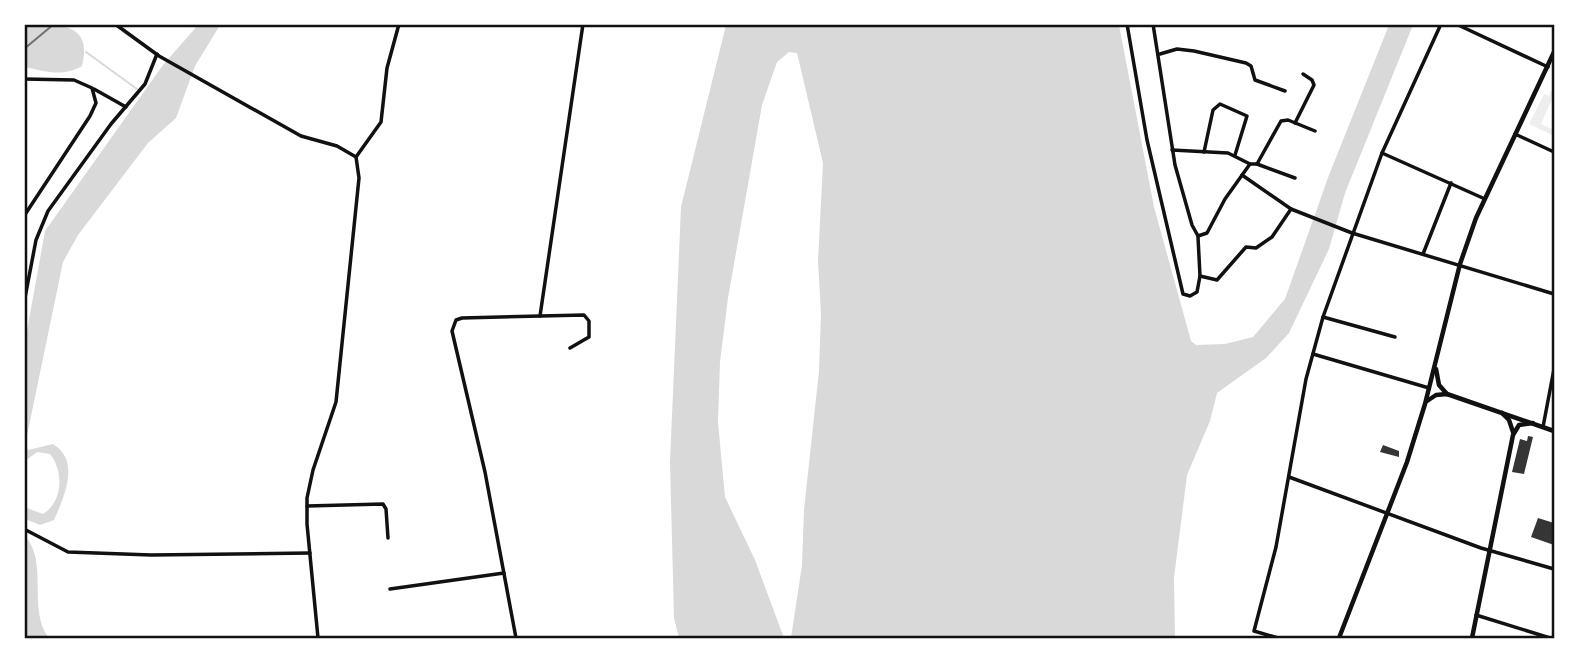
<svg xmlns="http://www.w3.org/2000/svg" width="1579" height="663" font-family="'Public Sans',sans-serif">
	<style>
		.green { fill: #eee }
		.water { fill: #d9d9d9 }
		.lines { fill: none; stroke-linecap: round; stroke-linejoin: round }
		.stream { stroke: #d9d9d9; stroke-width: 2 }
		.building { fill: #353535 }
		.minor { stroke: #111; stroke-width: 3.5 }
		.secondary { stroke: #111; stroke-width: 4.5 }
		.rail { stroke: #707070; stroke-width: 2 }
		.neatline { fill: none; stroke: #111; stroke-width: 2.5 }
	</style>
	<rect width="100%" height="100%" fill="#fff"/>
	<path class="green" d="M1552 90 1554 95 1541 124 1554 130V136L1529 124 1544 94 1549 96Z"/>
	<g class="water">
		<path d="M24 25C55 24 94 21 82 66 63 77 46 72 25 67Z"/>
		<path d="M198 25H220L195 66 176 118 148 143 78 235 63 262 25 445 28 450 53 444C81 461 64 497 54 520L40 525 25 519 24 507 43 514C63 502 64 471 50 454L37 452 25 461V342L45 231 163 65Z"/>
		<path d="M726 25H1119L1154 207 1191 341 1196 345 1225 344 1253 337 1285 299 1329 175 1389 25H1413L1345 193 1329 249 1289 333 1266 358 1217 393 1210 421 1187 475 1174 578 1175 638H791L802 565 804 510 819 371 821 314 818 261 823 163 797 53 789 52 777 62 762 105 728 298 720 362 718 422 725 497 755 560 784 638H679L674 618 670 462 681 207Z"/>
		<path d="M25 536C49 562 27 611 49 638H27Z"/>
	</g>
	<g class="lines">
		<path class="stream" d="M86 52 137 89"/>
	</g>
	<g class="building">
		<path d="M1528 436 1533 437 1524 474 1512 472 1520 439 1527 441Z"/>
		<path d="M1383 445 1399 451V457L1380 452Z"/>
		<path d="M1538 518 1554 523V545L1531 537Z"/>
	</g>
	<g class="lines">
		<g class="minor">
			<path d="M115 24 159 56 301 136 337 146 356 157 359 178 336 402 313 470 307 498V524L318 638"/>
			<path d="M1127 24 1147 140 1183 294 1190 296 1197 292 1200 276"/>
			<path d="M1153 24 1175 165 1192 225 1198 236 1207 233 1225 199 1250 164"/>
			<path d="M1456 24 1548 67"/>
			<path d="M1160 54 1177 49 1194 51 1246 63 1251 66 1255 80 1285 91"/>
			<path d="M24 79 74 80 92 88 96 103 90 116 24 216"/>
			<path d="M94 89 126 107"/>
			<path d="M1295 123 1314 85 1312 80 1303 74"/>
			<path d="M1515 134 1554 152"/>
			<path d="M1172 150 1228 153 1250 164H1257L1295 178"/>
			<path d="M1204 152 1213 110 1220 104 1247 116 1235 155"/>
			<path d="M1382 153 1485 199"/>
			<path d="M356 157 381 122 387 68 399 24"/>
			<path d="M1257 164 1281 121 1288 120 1315 131"/>
			<path d="M1242 175 1291 209 1352 233 1554 294"/>
			<path d="M1198 237 1200 276 1217 280 1246 247 1256 248 1272 237 1291 209"/>
			<path d="M1423 254 1451 183"/>
			<path d="M24 303 36 240 48 211 111 124 145 84 157 54"/>
			<path d="M540 316 583 24"/>
			<path d="M1323 317 1395 337"/>
			<path d="M1313 354 1429 388"/>
			<path d="M1543 427 1554 369"/>
			<path d="M1289 477 1481 548 1554 569"/>
			<path d="M307 506 383 504 386 509 388 538"/>
			<path d="M24 529 68 552 151 555 310 553"/>
			<path d="M390 589 504 573"/>
			<path d="M1476 615 1550 638"/>
			<path d="M516 638 485 472 452 331 456 320 462 318 584 315 589 321V337L570 348"/>
			<path d="M1278 638 1254 631 1276 547 1306 379 1323 317 1382 153 1441 24"/>
		</g>
		<g class="secondary">
			<path d="M1436 369 1439 385 1447 394"/>
			<path d="M1427 401 1436 395 1447 394 1554 431"/>
			<path d="M1502 413 1509 420 1513 432"/>
			<path d="M1339 638 1407 462 1425 404 1460 264 1476 218 1554 52"/>
			<path d="M1472 638 1513 435 1519 425 1533 423"/>
		</g>
		<path class="rail" d="M24 49 54 24"/>
	</g>
	<rect width="1579" height="663" fill="none" stroke="#ffffff" stroke-width="52"/>
	<rect x="26" y="26" width="1527" height="611" class="neatline"/>
</svg>
